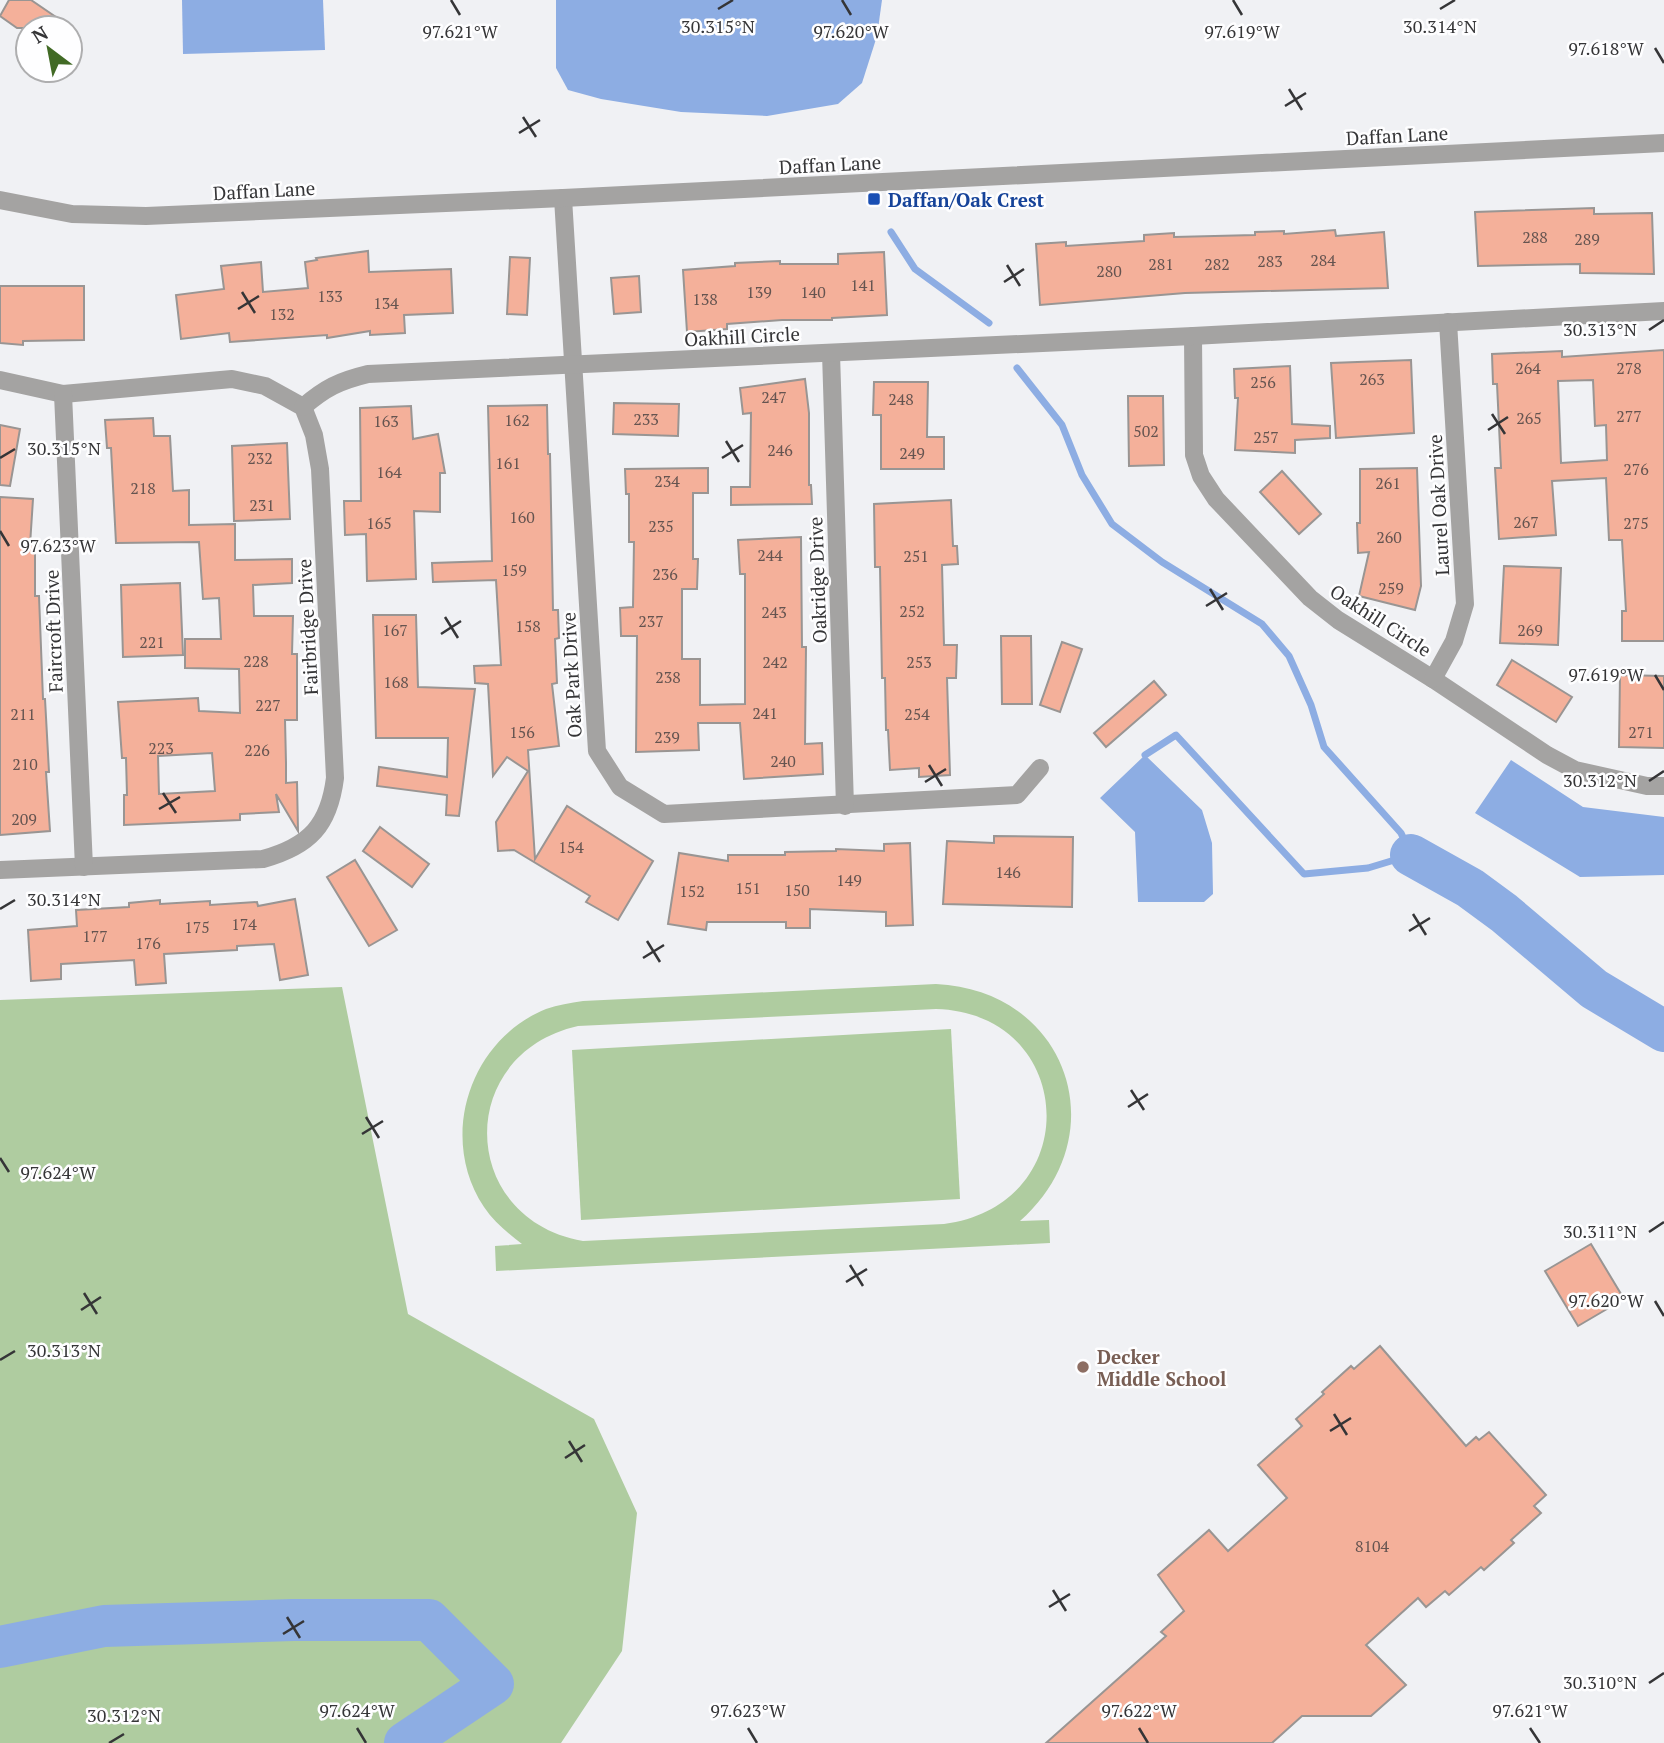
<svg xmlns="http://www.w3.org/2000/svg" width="1664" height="1743" font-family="'PT Serif',serif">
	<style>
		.green { fill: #afcca0; fill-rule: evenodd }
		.water { fill: #8dade3 }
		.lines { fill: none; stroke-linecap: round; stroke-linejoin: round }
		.stream { stroke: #8dade3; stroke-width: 7 }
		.river { stroke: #8dade3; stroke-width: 42 }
		.building { fill: #f4b09a; stroke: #999593; stroke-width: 2; fill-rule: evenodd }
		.minor { stroke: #a4a3a2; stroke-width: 18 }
		.ticks { fill: none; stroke: #353537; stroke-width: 2.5 }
		.transit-dot { fill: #1a4fb4; stroke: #fefeff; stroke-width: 2.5 }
		.education-dot { fill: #8d6e63; stroke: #fefeff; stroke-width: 2.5 }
		.labels { text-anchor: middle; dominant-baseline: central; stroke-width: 5; stroke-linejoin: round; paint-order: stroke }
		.number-label { font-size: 16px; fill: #655450 }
		.street-label { font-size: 19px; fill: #353537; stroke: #fefeff }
		.transit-label { font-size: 19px; font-weight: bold; fill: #164399; stroke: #fefeff; text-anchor: start }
		.education-label { font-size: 19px; font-weight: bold; fill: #785e54; stroke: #fefeff; text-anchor: start }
		.ticks-label { font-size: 18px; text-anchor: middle; fill: #353537; stroke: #fefeff; stroke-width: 5; stroke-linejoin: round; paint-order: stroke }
	</style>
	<rect width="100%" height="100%" fill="#f0f1f4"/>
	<g class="green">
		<path d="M936 984C1067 990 1118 1134 1020 1221L1049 1220 1050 1243 496 1271 495 1246 522 1244C508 1233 494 1222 484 1207 438 1138 469 1040 546 1009 558 1005 570 1003 583 1001ZM936 1009C1077 1013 1087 1205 944 1224L583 1241C458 1219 454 1054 578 1026Z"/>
		<path d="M342 987 408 1314 594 1419 637 1513 622 1651 561 1743H0V1000Z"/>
		<path d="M951 1029 960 1199 581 1220 572 1050Z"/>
	</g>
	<g class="water">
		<path d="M182 0H323L325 50 183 54Z"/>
		<path d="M556 0H882L877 36 862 83 838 104 767 116 681 112 601 99 568 90 556 68Z"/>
		<path d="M1145 755 1202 810 1212 843 1213 894 1204 902H1138L1135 832 1100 798Z"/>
		<path d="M1511 760 1583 807 1664 817V875L1580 877 1475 813Z"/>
	</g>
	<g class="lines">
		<g class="stream">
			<path d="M891 232 915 269 989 323"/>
			<path d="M1017 368 1062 425 1082 475 1112 524 1162 562 1262 624 1289 656 1311 705 1324 747 1401 833 1411 855 1368 868 1304 874 1176 735 1145 755"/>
		</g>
		<g class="river">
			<path d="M1411 855 1470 888 1504 913 1594 989 1664 1031"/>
			<path d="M0 1647 104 1626 293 1620H429L493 1684 405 1743"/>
		</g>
	</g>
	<g class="building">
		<path d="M9 0H31L72 28H17L0 16Z"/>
		<path d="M1594 208V214L1652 213 1654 274 1580 273V264L1478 266 1475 212Z"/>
		<path d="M1335 230 1336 236 1384 232 1388 288 1185 293 1040 305 1036 244 1066 242V246L1144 241V235L1174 233V237L1255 235V232L1284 231V234Z"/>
		<path d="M368 251 369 272 451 269 453 313 404 315 405 333 370 335V331L327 338V335L230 342 229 333 181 339 176 295 224 289 221 266 261 262 263 292 308 288 305 262 317 260 316 258Z"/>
		<path d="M884 252 887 315 832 318V320H782L727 324V329L687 332 683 270 735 266V263L780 261V264H838V254Z"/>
		<path d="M510 257 530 258 527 315 507 314Z"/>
		<path d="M639 276 641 312 614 314 611 278Z"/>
		<path d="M0 286H84V340L23 341V345L0 343Z"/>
		<path d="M1664 350V641H1622V611H1626L1622 540H1609L1606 478 1552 481 1556 535 1499 539 1495 468H1501L1497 384H1493L1492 354 1562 351V357ZM1593 380 1595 426 1606 425 1607 460 1561 463 1558 381Z"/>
		<path d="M1411 360 1414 433 1336 438 1331 363Z"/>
		<path d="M1290 366 1292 424 1330 426V438L1295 440V453L1235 450 1238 398H1235L1234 369Z"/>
		<path d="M805 379 809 413V485H811L812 504 731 505V487H750L751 413 743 414 740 388Z"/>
		<path d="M874 382H928L927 437H944V469H881V415H873Z"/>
		<path d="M1128 396H1163L1164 465 1129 466Z"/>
		<path d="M614 403 679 404 678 436 613 434Z"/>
		<path d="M547 405 548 454H550L553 610H558L559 638 555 639 557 683 552 684 559 746 528 750 535 859 567 806 653 861 618 920 586 902 590 896 514 850 498 851 496 822 528 771 507 757 493 776 488 684 475 683 474 666 501 665 496 580 433 582 432 563 492 561 488 406Z"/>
		<path d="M411 406 413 439 438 434 445 473H440V512L414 511 416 579 367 581 366 534 345 535 344 501H361L360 408Z"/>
		<path d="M153 418 154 436H170L173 491 189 490V525L235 524V560L292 559V583L253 585 254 616H293L292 654H297V720H285L286 763V783L297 782 298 831 276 794 279 812 240 814V820L124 825V795H127L126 758H122L118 702 198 698 199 711 240 713 239 669 185 668V639H221L219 598 203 599 199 542 116 543 111 448H107L105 420ZM212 753 215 791 159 794 158 756Z"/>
		<path d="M0 425 20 429 10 486 0 485Z"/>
		<path d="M287 443 290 519 234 521 232 446Z"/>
		<path d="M708 468V493H693V559H698L697 589H682V659H700V705L745 704V574H740L738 540 801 537 802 647H806L805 744 822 743 823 774 744 779 740 723H698L699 750 636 752 637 636H621L620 608 633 607 634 542H629V494H626L625 469Z"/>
		<path d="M1417 468 1421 586 1415 610 1359 596 1369 552 1358 553 1357 523H1360V469Z"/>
		<path d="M1282 471 1321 514 1299 534 1260 492Z"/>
		<path d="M0 497 33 499 30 545H35V596H39L43 699H45L49 772H46L50 831 0 835Z"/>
		<path d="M951 500 953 546H957L958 564 942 565 944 645H957L956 678H947L950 775 919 777V768L890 770 888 730H886L885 678H882L880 567H875L874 504Z"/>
		<path d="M1504 566 1561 568 1558 645 1500 643Z"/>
		<path d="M180 583 183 655 123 657 121 585Z"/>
		<path d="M373 615H416L418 687 475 689 459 816 446 815 447 795 377 786 379 767 447 777 448 738H376Z"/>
		<path d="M1001 636H1031L1032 704H1002Z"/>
		<path d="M1062 642 1082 649 1060 712 1040 705Z"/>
		<path d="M1512 660 1572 697 1556 722 1497 685Z"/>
		<path d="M1620 675 1664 676V748L1619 747Z"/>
		<path d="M1154 681 1166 695 1106 747 1094 733Z"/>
		<path d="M380 827 429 864 412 887 363 851Z"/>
		<path d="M994 836 1073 837 1072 907 943 904 947 841 994 843Z"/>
		<path d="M910 843 913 925 886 926V912L810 909V928H786V922H707L706 930 668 924 679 853 728 861V855H785V852L836 851V849L884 851V844Z"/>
		<path d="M355 860 397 930 369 946 327 877Z"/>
		<path d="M295 899 308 975 280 980 274 944 237 946V950L164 954 166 983 136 985 134 960 61 964V979L31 981 28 930 77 926 76 910 129 907V903L160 900V904L210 901V905L257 902 258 906Z"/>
		<path d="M1591 1244 1624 1299 1578 1326 1545 1271Z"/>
		<path d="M1380 1346 1466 1446 1476 1437 1479 1440 1489 1432 1546 1495 1534 1506 1541 1513 1511 1540 1514 1543 1484 1570 1481 1567 1449 1595 1445 1591 1426 1607 1418 1598 1366 1645 1406 1685 1371 1716H1302L1272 1743H1046L1166 1636 1161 1632 1184 1611 1158 1575 1209 1530 1228 1551 1287 1498 1258 1465 1302 1426 1296 1419 1324 1394 1322 1392 1351 1366 1354 1369Z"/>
	</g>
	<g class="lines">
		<g class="minor">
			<path d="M563 198 597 751 620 787 664 814 1017 795 1040 768"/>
			<path d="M0 200 72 214 146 216 563 198 1664 143"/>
			<path d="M1193 336 1194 455 1201 476 1216 499 1310 598 1338 620 1433 679 1547 755 1575 770 1647 786H1664"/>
			<path d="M831 353 845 806"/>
			<path d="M0 380 63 394 232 379 265 386 303 407 314 435 320 469 335 778C329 825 310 846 263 859L0 870"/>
			<path d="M63 394 84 867"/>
			<path d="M303 407C325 388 339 381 368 374L1193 336 1664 311"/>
			<path d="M1433 679 1454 641 1465 604 1448 322"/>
		</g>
	</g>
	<path class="ticks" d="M451 0 460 15M842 0 851 15M1233 0 1242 15M718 9 733 0M1440 9 1455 0M1655 48 1664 63M1289 89 1302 110M1285 106 1306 93M523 117 536 137M519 133 540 120M1007 265 1020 286M1004 282 1024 269M242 292 255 313M238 309 259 296M1649 330 1664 320M1492 414 1505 434M1488 430 1508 417M726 441 739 462M0 458 15 449M722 458 743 445M0 531 9 546M1210 589 1223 610M1206 606 1227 593M445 617 458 638M441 634 461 621M1655 675 1664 690M929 765 942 786M1649 781 1664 771M925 782 946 769M163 793 176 813M159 809 180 797M0 909 15 900M1413 914 1426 935M1409 931 1430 918M647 941 660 962M643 958 664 945M1131 1090 1144 1110M1128 1107 1148 1094M366 1117 379 1138M362 1134 383 1121M0 1158 9 1172M1649 1232 1664 1222M850 1265 863 1286M846 1282 867 1269M84 1293 97 1314M1655 1301 1664 1316M81 1310 101 1297M0 1360 15 1351M1334 1414 1347 1435M1330 1431 1351 1418M569 1441 582 1462M565 1458 585 1445M1053 1590 1066 1611M1049 1607 1070 1594M287 1617 300 1638M283 1634 304 1621M1649 1683 1664 1673M357 1728 366 1743M748 1728 757 1743M1139 1728 1148 1743M1530 1728 1540 1743M109 1743 124 1734"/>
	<rect class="transit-dot" x="867" y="192" width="14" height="14" rx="3.5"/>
	<circle class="education-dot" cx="1083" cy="1367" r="7"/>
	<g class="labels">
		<g class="number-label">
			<text x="1535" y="237">288</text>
			<text x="1587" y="239">289</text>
			<text x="1323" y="260">284</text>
			<text x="1270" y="261">283</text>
			<text x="1161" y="264">281</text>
			<text x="1217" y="264">282</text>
			<text x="1109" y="271">280</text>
			<text x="863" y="285">141</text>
			<text x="759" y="292">139</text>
			<text x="813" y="292">140</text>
			<text x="330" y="296">133</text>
			<text x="705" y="299">138</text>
			<text x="386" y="303">134</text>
			<text x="282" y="314">132</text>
			<text x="1528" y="368">264</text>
			<text x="1629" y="368">278</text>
			<text x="1372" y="379">263</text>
			<text x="1263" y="382">256</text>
			<text x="774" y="397">247</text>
			<text x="901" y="399">248</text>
			<text x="1629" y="416">277</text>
			<text x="1529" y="418">265</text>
			<text x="646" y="419">233</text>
			<text x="517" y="420">162</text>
			<text x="386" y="421">163</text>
			<text x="1146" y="431">502</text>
			<text x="1266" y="437">257</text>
			<text x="780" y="450">246</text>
			<text x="912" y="453">249</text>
			<text x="260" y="458">232</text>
			<text x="508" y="463">161</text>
			<text x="1636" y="469">276</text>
			<text x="389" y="472">164</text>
			<text x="667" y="481">234</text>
			<text x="1388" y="483">261</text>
			<text x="143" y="488">218</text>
			<text x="262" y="505">231</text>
			<text x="522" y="517">160</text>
			<text x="1526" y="522">267</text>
			<text x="379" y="523">165</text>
			<text x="1636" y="523">275</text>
			<text x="661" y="526">235</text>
			<text x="1389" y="537">260</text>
			<text x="770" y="555">244</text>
			<text x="916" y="556">251</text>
			<text x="514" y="570">159</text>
			<text x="665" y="574">236</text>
			<text x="1391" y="588">259</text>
			<text x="912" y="611">252</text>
			<text x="774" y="612">243</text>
			<text x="651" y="621">237</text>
			<text x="528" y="626">158</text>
			<text x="395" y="630">167</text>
			<text x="1530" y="630">269</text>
			<text x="152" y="642">221</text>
			<text x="256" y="661">228</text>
			<text x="775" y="662">242</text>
			<text x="919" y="662">253</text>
			<text x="668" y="677">238</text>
			<text x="396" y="682">168</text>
			<text x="268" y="705">227</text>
			<text x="765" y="713">241</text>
			<text x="23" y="714">211</text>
			<text x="917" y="714">254</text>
			<text x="522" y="732">156</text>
			<text x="1641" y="732">271</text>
			<text x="667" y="737">239</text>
			<text x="161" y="748">223</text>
			<text x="257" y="750">226</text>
			<text x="783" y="761">240</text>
			<text x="25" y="764">210</text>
			<text x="24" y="819">209</text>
			<text x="571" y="847">154</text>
			<text x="1008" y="872">146</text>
			<text x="849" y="880">149</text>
			<text x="748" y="888">151</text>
			<text x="797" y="890">150</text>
			<text x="692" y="891">152</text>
			<text x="244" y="924">174</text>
			<text x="197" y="927">175</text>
			<text x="95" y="936">177</text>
			<text x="148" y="943">176</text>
			<text x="1372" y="1546">8104</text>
		</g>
		<g class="street-label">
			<text transform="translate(1397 135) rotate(-3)">Daffan Lane</text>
			<text transform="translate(830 164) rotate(-3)">Daffan Lane</text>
			<text transform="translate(264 190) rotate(-3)">Daffan Lane</text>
			<text transform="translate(742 336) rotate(-3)">Oakhill Circle</text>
			<text transform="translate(1438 505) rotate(-93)">Laurel Oak Drive</text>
			<text transform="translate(817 580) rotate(-92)">Oakridge Drive</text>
			<text transform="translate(1381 620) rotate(33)">Oakhill Circle</text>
			<text transform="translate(307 627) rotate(-93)">Fairbridge Drive</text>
			<text transform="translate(53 631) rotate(-92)">Faircroft Drive</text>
			<text transform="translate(571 675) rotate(-93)">Oak Park Drive</text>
		</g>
		<g class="transit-label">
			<text x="888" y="199">Daffan/Oak Crest</text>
		</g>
		<g class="education-label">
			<text x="1097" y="1356">Decker<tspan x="1097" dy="22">Middle School</tspan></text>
		</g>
	</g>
	<g class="ticks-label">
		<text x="718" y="33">30.315°N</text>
		<text x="1440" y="33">30.314°N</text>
		<text x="460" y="38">97.621°W</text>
		<text x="851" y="38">97.620°W</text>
		<text x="1242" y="38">97.619°W</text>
		<text x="1606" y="55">97.618°W</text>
		<text x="1600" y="336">30.313°N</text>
		<text x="64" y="455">30.315°N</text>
		<text x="58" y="552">97.623°W</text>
		<text x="1606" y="681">97.619°W</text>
		<text x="1600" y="787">30.312°N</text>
		<text x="64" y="906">30.314°N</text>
		<text x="58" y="1179">97.624°W</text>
		<text x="1600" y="1238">30.311°N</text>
		<text x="1606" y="1307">97.620°W</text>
		<text x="64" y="1357">30.313°N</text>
		<text x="1600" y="1689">30.310°N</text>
		<text x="357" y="1717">97.624°W</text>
		<text x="748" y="1717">97.623°W</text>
		<text x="1139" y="1717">97.622°W</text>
		<text x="1530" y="1717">97.621°W</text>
		<text x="124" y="1722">30.312°N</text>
	</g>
	<g transform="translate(49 49) rotate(328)"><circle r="33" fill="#fefeff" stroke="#aeaeaf" stroke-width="2"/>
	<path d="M0-5L12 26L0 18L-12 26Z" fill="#416a25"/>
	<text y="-10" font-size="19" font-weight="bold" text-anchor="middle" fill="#353537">N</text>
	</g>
</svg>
